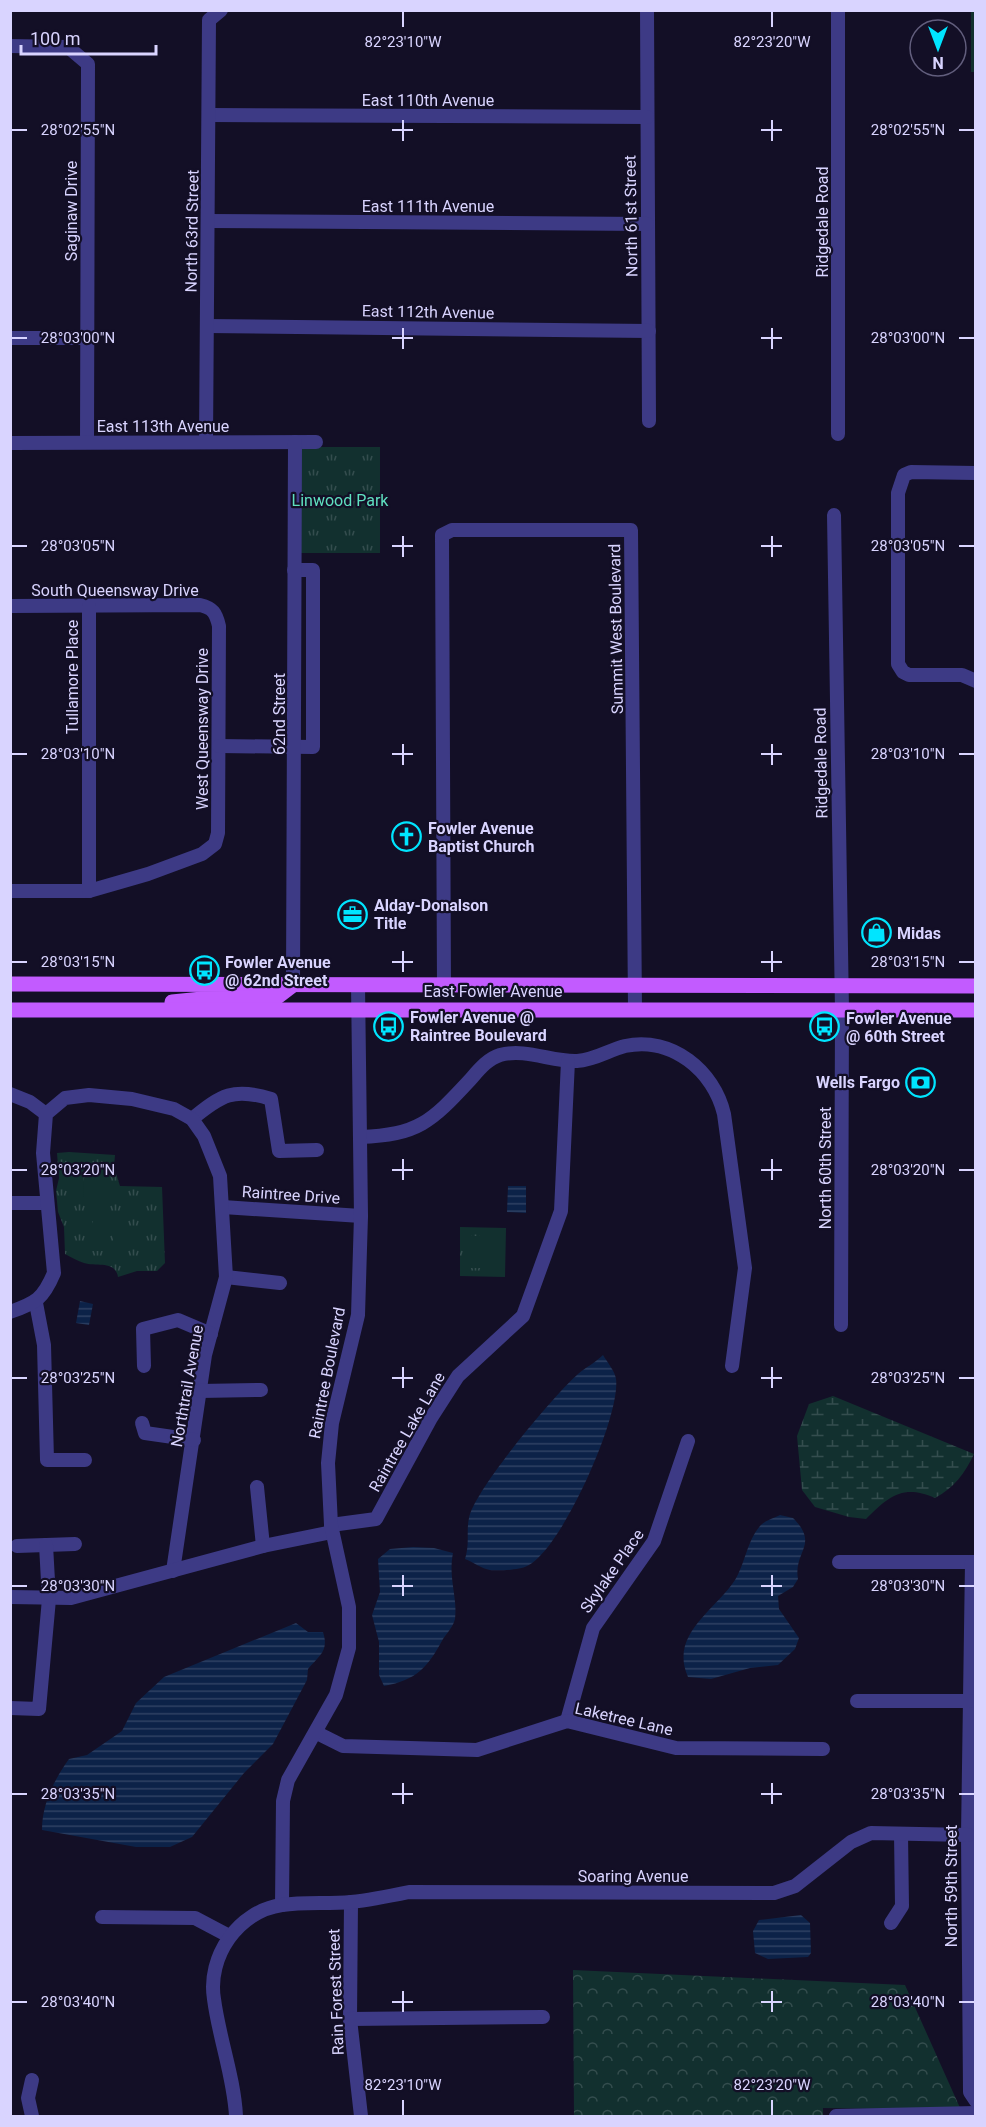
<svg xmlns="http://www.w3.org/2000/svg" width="986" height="2127" font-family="Roboto,sans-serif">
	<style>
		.grass { fill: url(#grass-tufts) }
		.forest { fill: url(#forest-crowns) }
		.wetland { fill: url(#wetland-marsh) }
		.pitch { fill: #12302f }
		.water { fill: url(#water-rules) }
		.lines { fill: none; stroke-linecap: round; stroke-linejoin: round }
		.minor { stroke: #3d3a85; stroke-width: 14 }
		.major { stroke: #c25bff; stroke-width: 15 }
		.ticks { fill: none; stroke: #d9d4ff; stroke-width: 2 }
		.labels { text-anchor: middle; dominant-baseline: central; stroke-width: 4.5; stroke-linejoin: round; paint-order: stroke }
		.street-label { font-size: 16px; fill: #d9d4ff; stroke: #130f26 }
		.park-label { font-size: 16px; fill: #5fe0c0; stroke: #130f26 }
		.poi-label { font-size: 16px; font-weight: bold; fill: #d9d4ff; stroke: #130f26; text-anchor: start }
		.ticks-label { font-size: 15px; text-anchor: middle; fill: #d9d4ff; stroke: #130f26; stroke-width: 4.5; stroke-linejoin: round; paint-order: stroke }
	</style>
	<defs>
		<pattern id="grass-tufts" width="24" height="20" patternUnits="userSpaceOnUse" patternTransform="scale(1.5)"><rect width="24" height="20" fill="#12302f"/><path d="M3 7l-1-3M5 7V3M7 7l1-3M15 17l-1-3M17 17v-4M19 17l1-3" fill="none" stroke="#344d4e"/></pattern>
		<pattern id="forest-crowns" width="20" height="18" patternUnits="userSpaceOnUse" patternTransform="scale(1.5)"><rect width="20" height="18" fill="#12302f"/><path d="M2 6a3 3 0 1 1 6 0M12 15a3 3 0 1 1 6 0" fill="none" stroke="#344d4e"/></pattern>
		<pattern id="wetland-marsh" width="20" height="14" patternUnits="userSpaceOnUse" patternTransform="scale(1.5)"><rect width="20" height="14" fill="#12302f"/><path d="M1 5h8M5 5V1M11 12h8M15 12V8" fill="none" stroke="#344d4e"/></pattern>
		<pattern id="water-rules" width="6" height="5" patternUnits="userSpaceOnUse" patternTransform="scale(1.5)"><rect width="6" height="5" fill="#0c2248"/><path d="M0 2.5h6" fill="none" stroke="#2f4163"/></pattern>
	</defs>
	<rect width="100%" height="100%" fill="#130f26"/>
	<g class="grass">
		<rect x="971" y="11" width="4" height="61"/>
		<rect x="300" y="447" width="80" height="106"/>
		<path d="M69 1152 115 1155 114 1167 120 1186 162 1187 165 1263 157 1271H137L118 1277C115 1260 97 1267 84 1263 78 1261 71 1257 65 1254L64 1227 58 1212 56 1191 59 1178 57 1153Z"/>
		<path d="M460 1227 506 1228 505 1277 460 1276Z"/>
	</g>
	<path class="forest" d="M573 1970 905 1985 961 2110 823 2108V2116H574Z"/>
	<path class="wetland" d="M833 1396 974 1454C965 1473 954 1488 935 1498 903 1484 889 1496 866 1519L849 1517 815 1507 802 1490 797 1436 809 1404Z"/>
	<g class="pitch">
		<path d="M69 1165H84L83 1197H69Z"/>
		<rect x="88" y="1165" width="15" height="32"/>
		<rect x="93" y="1218" width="15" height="33"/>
		<rect x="113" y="1218" width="15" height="33"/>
		<rect x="466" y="1236" width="15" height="32"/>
		<rect x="486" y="1236" width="15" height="32"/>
	</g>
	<g class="water">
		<path d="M508 1186H526V1213L507 1212Z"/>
		<path d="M80 1301 93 1304 89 1325 76 1323Z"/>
		<path d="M603 1355C607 1362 615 1371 616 1379 621 1416 561 1551 527 1566 520 1570 498 1571 490 1570 482 1569 473 1562 465 1559 470 1542 466 1532 469 1518 474 1490 555 1394 578 1374 586 1367 595 1363 603 1355Z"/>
		<path d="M780 1515 793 1518C820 1545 793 1551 798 1579L793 1587 778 1596 779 1609 799 1638 795 1649 778 1665 750 1668 711 1679 688 1677C669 1634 715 1611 735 1580 745 1564 747 1541 760 1526 764 1521 774 1518 780 1515Z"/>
		<path d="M413 1547 434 1548 453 1553C448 1577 458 1599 455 1619 453 1627 447 1633 443 1639 428 1667 417 1680 384 1686L379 1675V1642L372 1615 380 1592 378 1559 390 1549Z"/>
		<path d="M296 1623 308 1632H323C329 1651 320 1655 308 1669L307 1680 273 1744 244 1773 192 1837 170 1847H136L42 1830C42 1804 54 1780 69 1759L87 1755 122 1731 136 1703 164 1677Z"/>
		<path d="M801 1915 810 1923 811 1953 808 1957 768 1959 755 1953 753 1931 759 1920Z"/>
	</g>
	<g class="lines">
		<g class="minor">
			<path d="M647 10 649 421"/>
			<path d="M838 10V434"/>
			<path d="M10 46 68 47 88 64 87 442"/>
			<path d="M210 115 647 117"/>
			<path d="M208 221 647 224"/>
			<path d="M207 326 649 331"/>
			<path d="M10 338H87"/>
			<path d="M206 442 209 20 221 10"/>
			<path d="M10 443 316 442"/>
			<path d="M976 473 911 472 904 475 898 493V664L903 672 909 675H962L976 681"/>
			<path d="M834 515 842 1010 841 1325"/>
			<path d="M10 606 200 605C213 608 216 613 219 626L218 833 215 844 202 854 148 874 89 891H10"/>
			<path d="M89 606V891"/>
			<path d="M219 746 313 747V570H294"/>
			<path d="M293 985 295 442"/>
			<path d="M444 986 442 535 452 530H631L635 1009"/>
			<path d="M10 1094 30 1102 46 1114"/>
			<path d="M192 1119C221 1095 234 1087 271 1099L279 1151 317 1150"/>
			<path d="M360 1137C418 1135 431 1122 469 1081 478 1071 487 1059 500 1055 526 1048 552 1062 577 1061 595 1060 609 1050 625 1046 672 1036 714 1071 724 1114L745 1268 732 1366"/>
			<path d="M10 1203H47"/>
			<path d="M223 1207 361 1216"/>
			<path d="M226 1277 280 1283"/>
			<path d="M36 1303 44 1345 47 1460H85"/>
			<path d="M10 1312C36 1303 43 1299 54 1273L43 1153 46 1114 65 1098 89 1095 132 1099 174 1109 192 1119 204 1136 220 1176 226 1277 205 1355 173 1571"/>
			<path d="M144 1366 143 1329 178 1320 211 1334"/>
			<path d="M200 1391 261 1390"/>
			<path d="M142 1423 145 1433 194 1440"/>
			<path d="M257 1487 263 1546"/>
			<path d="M331 1525 376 1519 431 1418 458 1376 523 1316 561 1211 568 1061"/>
			<path d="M17 1546 75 1544"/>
			<path d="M839 1562H976"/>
			<path d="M972 1562 968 1835 970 2092 976 2101"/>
			<path d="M10 1597 71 1598 263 1546 332 1532"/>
			<path d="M857 1701H969"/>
			<path d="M10 1708 39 1709 49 1599 46 1545"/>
			<path d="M567 1721 593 1628 654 1541 688 1441"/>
			<path d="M317 1733 343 1746 477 1750 567 1721 676 1748 823 1749"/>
			<path d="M351 1902 350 2019 361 2116"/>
			<path d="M282 1905 283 1801 288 1780 336 1695 349 1648V1607L331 1525 328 1463 332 1423 358 1315 361 1216 358 985"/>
			<path d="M102 1917 195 1918 229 1936"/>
			<path d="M891 1923 902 1906 901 1834"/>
			<path d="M350 2019 543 2017"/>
			<path d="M32 2116 28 2098 32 2080"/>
			<path d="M236 2116C234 2077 219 2038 214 1999 207 1957 238 1911 282 1905 304 1902 328 1904 351 1902 370 1900 390 1896 409 1892L774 1893 795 1886 851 1842 871 1833 968 1835"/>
			<path d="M836 2116 976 2113"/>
		</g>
		<g class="major">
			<path d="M10 984 976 986"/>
			<path d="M172 1002 202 999 276 998 293 985"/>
			<path d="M10 1010H976"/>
		</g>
	</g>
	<path class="ticks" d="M403 12V27M772 12V27M403 120V141M772 120V141M12 130H27M392 130H413M761 130H782M959 130H974M403 328V349M772 328V349M12 338H27M392 338H413M761 338H782M959 338H974M403 536V557M772 536V557M12 546H27M392 546H413M761 546H782M959 546H974M403 744V765M772 744V765M12 754H27M392 754H413M761 754H782M959 754H974M403 951V972M772 951V972M12 962H27M392 962H413M761 962H782M959 962H974M403 1159V1180M772 1159V1180M12 1170H27M392 1170H413M761 1170H782M959 1170H974M403 1367V1388M772 1367V1388M12 1378H27M392 1378H413M761 1378H782M959 1378H974M403 1575V1596M772 1575V1596M12 1586H27M392 1586H413M761 1586H782M959 1586H974M403 1783V1804M772 1783V1804M12 1794H27M392 1794H413M761 1794H782M959 1794H974M403 1991V2012M772 1991V2012M12 2002H27M392 2002H413M761 2002H782M959 2002H974M403 2100V2115M772 2100V2115"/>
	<defs>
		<symbol id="church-ring" viewBox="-11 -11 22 22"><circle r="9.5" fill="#130f26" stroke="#00e5ff" stroke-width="1.5"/><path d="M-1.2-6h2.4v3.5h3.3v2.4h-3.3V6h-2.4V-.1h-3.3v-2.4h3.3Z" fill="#00e5ff"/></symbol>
		<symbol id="office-ring" viewBox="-11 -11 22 22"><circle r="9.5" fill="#130f26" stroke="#00e5ff" stroke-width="1.5"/><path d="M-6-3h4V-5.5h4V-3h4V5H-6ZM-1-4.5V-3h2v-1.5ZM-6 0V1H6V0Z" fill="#00e5ff"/></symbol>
		<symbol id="shop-ring" viewBox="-11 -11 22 22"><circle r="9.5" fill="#130f26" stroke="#00e5ff" stroke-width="1.5"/><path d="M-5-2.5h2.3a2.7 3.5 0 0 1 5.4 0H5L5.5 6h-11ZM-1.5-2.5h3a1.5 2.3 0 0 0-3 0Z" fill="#00e5ff"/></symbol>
		<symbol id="bus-ring" viewBox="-11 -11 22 22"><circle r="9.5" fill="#130f26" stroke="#00e5ff" stroke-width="1.5"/><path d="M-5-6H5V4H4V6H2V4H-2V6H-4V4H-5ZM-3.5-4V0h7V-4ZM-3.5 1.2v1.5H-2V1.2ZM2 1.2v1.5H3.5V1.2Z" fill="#00e5ff"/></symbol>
		<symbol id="bank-ring" viewBox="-11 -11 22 22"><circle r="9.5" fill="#130f26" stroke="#00e5ff" stroke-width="1.5"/><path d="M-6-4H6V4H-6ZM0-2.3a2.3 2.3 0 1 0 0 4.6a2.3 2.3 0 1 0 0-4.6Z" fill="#00e5ff"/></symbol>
	</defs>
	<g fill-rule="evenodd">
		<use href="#church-ring" x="390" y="820" width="33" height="33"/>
		<use href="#office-ring" x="336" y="898" width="33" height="33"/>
		<use href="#shop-ring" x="860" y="916" width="33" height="33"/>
		<use href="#bus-ring" x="188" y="954" width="33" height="33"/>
		<use href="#bus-ring" x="372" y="1010" width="33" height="33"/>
		<use href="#bus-ring" x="808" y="1010" width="33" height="33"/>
		<use href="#bank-ring" x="904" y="1066" width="33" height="33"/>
	</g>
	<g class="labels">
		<g class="street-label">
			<text x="428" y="100">East 110th Avenue</text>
			<text x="428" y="206">East 111th Avenue</text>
			<text transform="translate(71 211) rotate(-90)">Saginaw Drive</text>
			<text transform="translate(631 216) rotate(-91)">North 61st Street</text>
			<text transform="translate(822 222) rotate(-90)">Ridgedale Road</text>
			<text transform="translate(192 231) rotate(-89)">North 63rd Street</text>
			<text transform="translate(428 312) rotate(1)">East 112th Avenue</text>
			<text x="163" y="426">East 113th Avenue</text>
			<text x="115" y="590">South Queensway Drive</text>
			<text transform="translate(616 629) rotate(-91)">Summit West Boulevard</text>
			<text transform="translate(72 677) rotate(-90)">Tullamore Place</text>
			<text transform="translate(279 714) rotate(-90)">62nd Street</text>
			<text transform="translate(202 729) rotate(-90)">West Queensway Drive</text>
			<text transform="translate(821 763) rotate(-91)">Ridgedale Road</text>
			<text x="493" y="991">East Fowler Avenue</text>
			<text transform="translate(825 1168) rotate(-90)">North 60th Street</text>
			<text transform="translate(291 1195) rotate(4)">Raintree Drive</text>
			<text transform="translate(327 1373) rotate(-79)">Raintree Boulevard</text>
			<text transform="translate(187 1386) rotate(-80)">Northtrail Avenue</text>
			<text transform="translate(407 1432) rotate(-60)">Raintree Lake Lane</text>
			<text transform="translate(612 1571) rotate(-55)">Skylake Place</text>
			<text transform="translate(624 1719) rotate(13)">Laketree Lane</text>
			<text x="633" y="1876">Soaring Avenue</text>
			<text transform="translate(951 1886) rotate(-90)">North 59th Street</text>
			<text transform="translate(336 1992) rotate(-92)">Rain Forest Street</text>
		</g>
		<g class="park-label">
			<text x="340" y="500">Linwood Park</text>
		</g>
		<g class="poi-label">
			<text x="428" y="828">Fowler Avenue<tspan x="428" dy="18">Baptist Church</tspan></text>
			<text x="374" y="905">Alday-Donalson<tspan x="374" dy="18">Title</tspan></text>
			<text x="897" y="933">Midas</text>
			<text x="225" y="962">Fowler Avenue<tspan x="225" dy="18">@ 62nd Street</tspan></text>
			<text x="410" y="1017">Fowler Avenue @<tspan x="410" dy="18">Raintree Boulevard</tspan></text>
			<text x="846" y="1018">Fowler Avenue<tspan x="846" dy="18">@ 60th Street</tspan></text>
			<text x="900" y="1082" text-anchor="end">Wells Fargo</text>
		</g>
	</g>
	<g class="ticks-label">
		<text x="403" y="47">82°23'10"W</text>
		<text x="772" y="47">82°23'20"W</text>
		<text x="908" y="135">28°02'55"N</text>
		<text x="78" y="135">28°02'55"N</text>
		<text x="908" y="343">28°03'00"N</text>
		<text x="78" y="343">28°03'00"N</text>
		<text x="908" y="551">28°03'05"N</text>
		<text x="78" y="551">28°03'05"N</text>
		<text x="908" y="759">28°03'10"N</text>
		<text x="78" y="759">28°03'10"N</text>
		<text x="78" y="967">28°03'15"N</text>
		<text x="908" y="967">28°03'15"N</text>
		<text x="78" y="1175">28°03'20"N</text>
		<text x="908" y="1175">28°03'20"N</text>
		<text x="78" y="1383">28°03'25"N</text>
		<text x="908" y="1383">28°03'25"N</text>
		<text x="908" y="1591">28°03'30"N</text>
		<text x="78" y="1591">28°03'30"N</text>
		<text x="908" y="1799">28°03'35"N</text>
		<text x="78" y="1799">28°03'35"N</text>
		<text x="78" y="2007">28°03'40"N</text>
		<text x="908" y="2007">28°03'40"N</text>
		<text x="403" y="2090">82°23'10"W</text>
		<text x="772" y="2090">82°23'20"W</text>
	</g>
	<rect width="986" height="2127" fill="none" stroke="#d9d4ff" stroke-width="24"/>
	<g transform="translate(938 48) rotate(180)"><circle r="28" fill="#130f26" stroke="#625e7d" stroke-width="1.5"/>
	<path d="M0-4.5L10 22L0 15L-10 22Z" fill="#00e5ff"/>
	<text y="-9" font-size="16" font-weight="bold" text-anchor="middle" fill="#d9d4ff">N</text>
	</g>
	<path d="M21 45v9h135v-9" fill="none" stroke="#d9d4ff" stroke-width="3"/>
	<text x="30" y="45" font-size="18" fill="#d9d4ff" stroke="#130f26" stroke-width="4.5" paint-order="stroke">100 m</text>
</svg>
